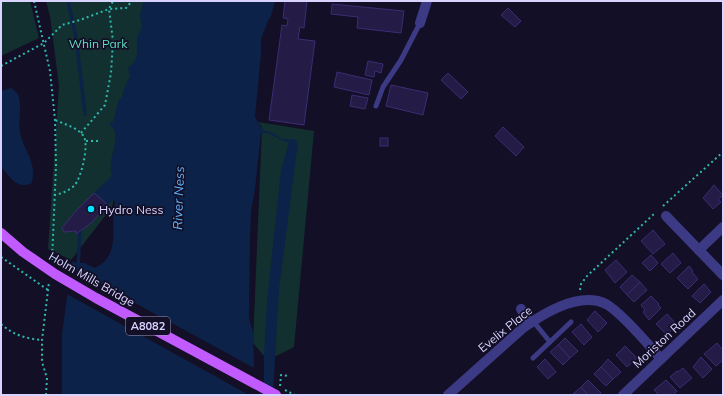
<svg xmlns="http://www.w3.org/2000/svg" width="724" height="396" font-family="Mulish,sans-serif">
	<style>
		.green { fill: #12302f }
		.water { fill: #0c2248 }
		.pier { fill: #130f26 }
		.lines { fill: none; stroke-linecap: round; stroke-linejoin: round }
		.stream { stroke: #0c2248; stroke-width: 3.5 }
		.building { fill: #241b47; stroke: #3b2d73 }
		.path { stroke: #2fb8b0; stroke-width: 2; stroke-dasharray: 2 3; stroke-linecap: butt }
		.service { stroke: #3d3a85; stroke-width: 5 }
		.minor { stroke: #3d3a85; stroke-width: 10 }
		.primary { stroke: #c25bff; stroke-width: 10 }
		.poi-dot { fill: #00e5ff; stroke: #130f26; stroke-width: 1.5 }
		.labels { text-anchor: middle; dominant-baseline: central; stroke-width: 3.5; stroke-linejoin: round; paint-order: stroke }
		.shield { fill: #130f26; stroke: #9e99be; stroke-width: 1 }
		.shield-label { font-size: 11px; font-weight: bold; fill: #d9d4ff }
		.park-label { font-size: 12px; fill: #5fe0c0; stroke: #130f26 }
		.poi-label { font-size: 12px; fill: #d9d4ff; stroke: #130f26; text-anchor: start }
		.street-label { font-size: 12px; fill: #d9d4ff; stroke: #130f26 }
		.water-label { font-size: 13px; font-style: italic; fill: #62b6ff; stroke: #130f26 }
	</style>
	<rect width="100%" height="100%" fill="#130f26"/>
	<g class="green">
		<path d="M1 1H30L39 38 1 56Z"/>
		<path d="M46 1H149L112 207 71 260 48 249 59 86 50 16Z"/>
		<path d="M258 122 314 131 294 347 274 357 264 356 253 343 262 127Z"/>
	</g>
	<g class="water">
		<path d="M143 1H275L271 16 268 21 261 39V54L255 117 263 130 273 133 282 139H294L298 142 279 289 273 395H264V356L267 301 281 170 289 142C279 141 271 131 261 133L255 189 251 211 250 236 249 318 253 332 255 395H62V334L71 267 72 262 84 263 95 268C98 266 102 264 105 261 119 245 110 221 115 202L113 200 108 205 94 193 112 176C111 171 110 167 111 163 112 151 121 133 110 125V123L113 122 119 99 122 97 125 86 130 76 128 68 134 62 137 55V37L142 28 140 15Z"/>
		<path d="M11 88C15 91 18 93 19 97 22 109 18 121 20 132 24 153 37 160 32 183 17 190 11 178 1 167V91Z"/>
	</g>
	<path class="pier" d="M69 267 256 369 257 395H249L65 293Z"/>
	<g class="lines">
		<g class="stream">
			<path d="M68 1 76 37 85 114"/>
			<path d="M78 268 80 228"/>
		</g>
	</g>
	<g class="building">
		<path d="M285 1H307L304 28 300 27 298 39 315 41 304 125 269 120 282 25 287 26 288 19 283 18Z"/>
		<path d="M332 4 404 11 401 33 357 28 358 17 331 14Z"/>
		<path d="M508 8 521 21 515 27 501 15Z"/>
		<path d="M368 61 383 64 381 73 375 71 374 77 365 75Z"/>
		<path d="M337 72 372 80 369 95 334 87Z"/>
		<path d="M448 73 468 92 461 99 441 80Z"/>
		<path d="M391 85 428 93 423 115 386 106Z"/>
		<path d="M352 95 368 98 365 109 350 106Z"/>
		<path d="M503 127 524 147 516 156 495 136Z"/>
		<rect x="380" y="138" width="8" height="8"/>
		<path d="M714 185 723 195 718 200 721 202 713 209 703 198Z"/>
		<path d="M94 193 108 205 90 224 76 234V231L64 232 62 228 74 213Z"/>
		<path d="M653 230 665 244 653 254 641 241Z"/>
		<path d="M673 253 681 263 670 273 661 264Z"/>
		<path d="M651 255 658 263 650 271 642 263Z"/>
		<path d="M616 260 627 272 615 283 605 270Z"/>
		<path d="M689 266 693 271 692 272 698 279 688 289 677 278Z"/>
		<path d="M632 275 640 282 627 295 620 287Z"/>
		<path d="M640 282 647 290 634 302 627 295Z"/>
		<path d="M704 284 711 292 700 303 692 296Z"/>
		<path d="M651 296 659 304 658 305 661 308 649 320 643 312 645 310 641 305Z"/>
		<path d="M595 311 607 323 598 332 587 320Z"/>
		<path d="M667 314 677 325 667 335 656 324Z"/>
		<path d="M581 324 592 337 584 345 572 332Z"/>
		<path d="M565 338 578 351 570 358 558 345Z"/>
		<path d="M717 343 723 350V360L716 366 704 354Z"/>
		<path d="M558 345 570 358 563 365 550 352Z"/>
		<path d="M625 346 637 358 627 367 616 355Z"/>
		<path d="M701 357 712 369 703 378 693 367Z"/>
		<path d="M545 359 556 372 548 379 537 367Z"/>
		<path d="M608 359 621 372 613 379 601 367Z"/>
		<path d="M601 367 613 379 606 386 594 374Z"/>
		<path d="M683 368 692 378 680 388 670 377 677 371 678 372Z"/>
		<path d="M588 380 601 393 598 395H588L581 387Z"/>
		<path d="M666 380 677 391 673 395H659L654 390Z"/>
		<path d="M581 387 588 395 573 394Z"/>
	</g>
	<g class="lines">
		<g class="path">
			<path d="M34 1 50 71 55 120 56 166 52 260"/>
			<path d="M1 66 44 43 62 25 80 20 109 9 113 1"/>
			<path d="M81 133 105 105 111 73 113 41 109 9 126 8 132 1"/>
			<path d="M86 141H101"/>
			<path d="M54 195C61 194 68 191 74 186 81 179 89 146 84 137 79 128 64 124 55 120"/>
			<path d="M663 206 723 152"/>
			<path d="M1 257 48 290"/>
			<path d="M580 290 581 284 587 276 655 213"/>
			<path d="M1 324C13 335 27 339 42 340"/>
			<path d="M280 386 281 375 288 376"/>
			<path d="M285 390 295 395"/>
			<path d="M46 395 47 378 42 362V340L49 282"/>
		</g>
		<g class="service">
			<path d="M376 106 383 87 401 60 420 23"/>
			<path d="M533 321 550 342"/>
			<path d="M533 358 571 322"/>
		</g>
		<g class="minor">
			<path d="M420 23 427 1"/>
			<path d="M666 216 723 275"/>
			<path d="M699 250 723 227"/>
			<path d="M521 309 530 323"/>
			<path d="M448 395 523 328C544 313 580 291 606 304 622 313 648 344 661 359"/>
			<path d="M623 395 723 300"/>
		</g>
		<path class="primary" d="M1 233 23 252 55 274 96 298 276 395"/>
	</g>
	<circle class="poi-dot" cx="91" cy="209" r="4"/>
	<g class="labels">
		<rect class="shield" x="126" y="317" width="44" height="18" rx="3"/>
		<g class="shield-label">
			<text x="148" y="326">A8082</text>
		</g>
		<g class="park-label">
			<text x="98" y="43">Whin Park</text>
		</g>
		<g class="poi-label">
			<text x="99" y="209">Hydro Ness</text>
		</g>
		<g class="street-label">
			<text transform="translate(92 279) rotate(30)">Holm Mills Bridge</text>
			<text transform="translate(505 329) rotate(-39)">Evelix Place</text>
			<text transform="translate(664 338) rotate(-43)">Moriston Road</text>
		</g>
		<g class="water-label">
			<text transform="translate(178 198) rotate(-88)">River Ness</text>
		</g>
	</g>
	<rect width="724" height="396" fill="none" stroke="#d9d4ff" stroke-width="4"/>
</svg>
